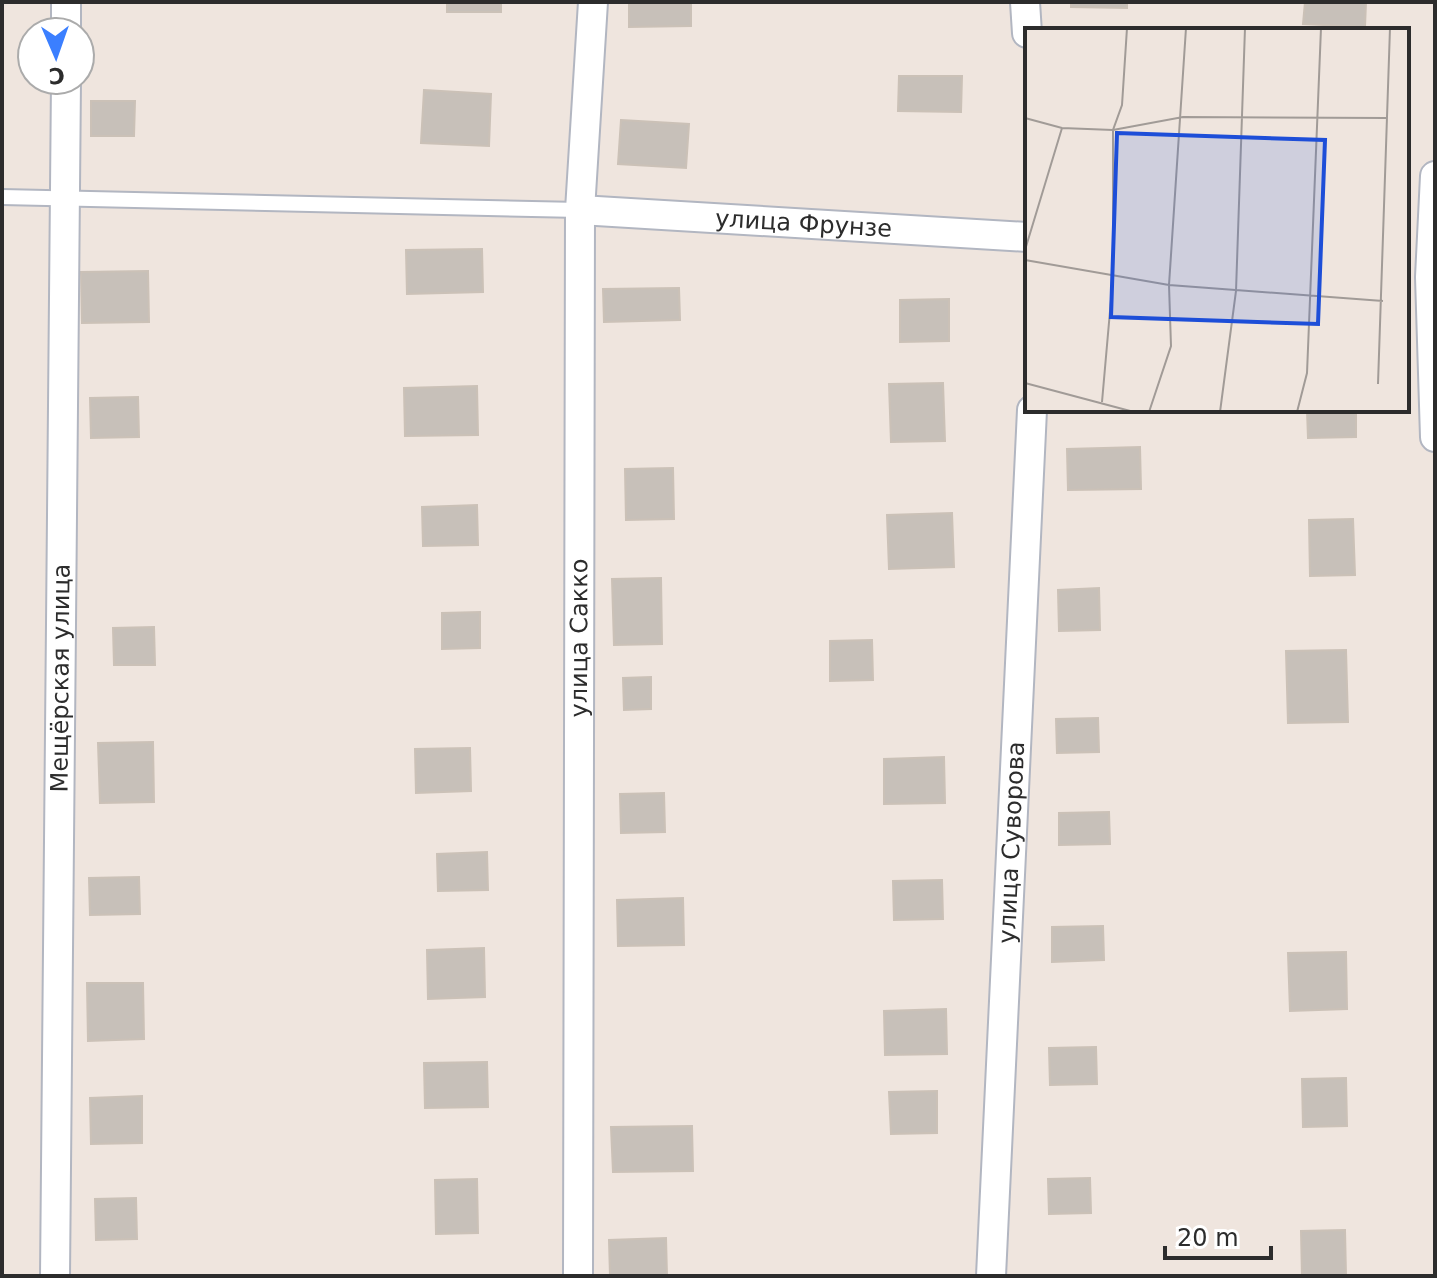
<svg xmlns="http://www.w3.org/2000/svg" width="1437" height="1278" font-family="'DejaVu Sans',sans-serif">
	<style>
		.building { fill: #c7c0b9; stroke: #cbc1b7; stroke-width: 2 }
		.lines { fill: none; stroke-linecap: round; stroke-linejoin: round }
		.service-casing { stroke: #b2b6c1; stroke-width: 18 }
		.minor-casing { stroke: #b2b6c1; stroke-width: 32 }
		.service { stroke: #fff; stroke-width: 14 }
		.minor { stroke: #fff; stroke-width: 28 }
		.labels { text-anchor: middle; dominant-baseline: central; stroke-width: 6; stroke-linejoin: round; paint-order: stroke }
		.street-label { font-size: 24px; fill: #2c2c2c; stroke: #fff }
		.inset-road { fill: none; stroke: #a19b97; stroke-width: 2 }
		.view { fill: #1d4ed8; fill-opacity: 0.15; stroke: #1d4ed8; stroke-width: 4 }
		.inset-edge { fill: none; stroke: #2c2c2c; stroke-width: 4 }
	</style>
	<rect width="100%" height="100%" fill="#efe5de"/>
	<g class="building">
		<rect x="447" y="2" width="54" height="10"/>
		<path d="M629 2H691V26L629 27Z"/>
		<path d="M1071 2H1127V8L1071 7Z"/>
		<path d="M1305 2H1366L1365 27 1303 24Z"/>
		<path d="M899 76H962L961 112 898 111Z"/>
		<path d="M424 90 491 94 489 146 421 143Z"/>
		<path d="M91 101H135L134 136H91Z"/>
		<path d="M621 120 689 124 686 168 618 164Z"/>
		<path d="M482 249 483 292 407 294 406 250Z"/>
		<path d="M148 271 149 322 82 323 81 272Z"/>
		<path d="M679 288 680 320 604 322 603 289Z"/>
		<path d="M949 299V341L900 342V300Z"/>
		<path d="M943 383 945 441 891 442 889 384Z"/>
		<path d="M477 386 478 435 405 436 404 388Z"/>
		<path d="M138 397 139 437 91 438 90 398Z"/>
		<path d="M1307 410H1356V437L1308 438Z"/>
		<path d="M1140 447 1141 489 1068 490 1067 449Z"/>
		<path d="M673 468 674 519 626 520 625 469Z"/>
		<path d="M477 505 478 545 423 546 422 507Z"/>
		<path d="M952 513 954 567 889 569 887 515Z"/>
		<path d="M1353 519 1355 575 1310 576 1309 520Z"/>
		<path d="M661 578 662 644 614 645 612 579Z"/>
		<path d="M1099 588 1100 630 1059 631 1058 590Z"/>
		<path d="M480 612V648L442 649V613Z"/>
		<path d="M154 627 155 665H114L113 628Z"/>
		<path d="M872 640 873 680 830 681V641Z"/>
		<path d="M1346 650 1348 722 1288 723 1286 651Z"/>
		<path d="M651 677V709L624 710 623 678Z"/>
		<path d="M1098 718 1099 752 1057 753 1056 719Z"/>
		<path d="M153 742 154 802 100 803 98 743Z"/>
		<path d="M470 748 471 791 416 793 415 749Z"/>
		<path d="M944 757 945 803 884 804V759Z"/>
		<path d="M664 793 665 832 621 833 620 794Z"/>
		<path d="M1109 812 1110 844 1059 845V813Z"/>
		<path d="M487 852 488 890 438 891 437 854Z"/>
		<path d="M139 877 140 914 90 915 89 878Z"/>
		<path d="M942 880 943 919 894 920 893 881Z"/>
		<path d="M683 898 684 945 618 946 617 900Z"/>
		<path d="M1103 926 1104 960 1052 962V927Z"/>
		<path d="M484 948 485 997 428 999 427 950Z"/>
		<path d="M1346 952 1347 1009 1290 1011 1288 953Z"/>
		<path d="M87 983H143L144 1039 88 1041Z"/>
		<path d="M946 1009 947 1054 885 1055 884 1011Z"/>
		<path d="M1096 1047 1097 1084 1050 1085 1049 1048Z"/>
		<path d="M487 1062 488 1107 425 1108 424 1063Z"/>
		<path d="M1346 1078 1347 1126 1303 1127 1302 1079Z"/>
		<path d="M937 1091V1133L891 1134 889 1092Z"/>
		<path d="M142 1096V1143L91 1144 90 1098Z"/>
		<path d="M692 1126 693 1171 613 1172 611 1127Z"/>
		<path d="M1090 1178 1091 1213 1049 1214 1048 1179Z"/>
		<path d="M477 1179 478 1233 436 1234 435 1180Z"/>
		<path d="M136 1198 137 1239 96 1240 95 1199Z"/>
		<path d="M1345 1230 1346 1276H1302L1301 1231Z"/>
		<path d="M666 1238 667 1276H610L609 1240Z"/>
	</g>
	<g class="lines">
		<defs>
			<path id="service" d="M2 197 580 210"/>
			<g id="minor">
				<path d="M66 2V32"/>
				<path d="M1025 2 1027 33"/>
				<path d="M1435 176 1430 277 1435 437"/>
				<path id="s1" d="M580 210 1027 237"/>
				<path id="s2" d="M55 1276 66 80"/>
				<path id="s3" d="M578 1276 580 210 593 2"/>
				<path id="s4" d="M991 1276 1032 410"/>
			</g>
		</defs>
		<use href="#service" class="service-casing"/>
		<use href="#minor" class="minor-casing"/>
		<use href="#service" class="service"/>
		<use href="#minor" class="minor"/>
	</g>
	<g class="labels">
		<g class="street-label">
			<text stroke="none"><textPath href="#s1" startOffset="224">улица Фрунзе</textPath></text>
			<text stroke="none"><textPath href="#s3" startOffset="638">улица Сакко</textPath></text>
			<text stroke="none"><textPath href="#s2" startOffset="598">Мещёрская улица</textPath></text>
			<text stroke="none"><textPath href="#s4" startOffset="434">улица Суворова</textPath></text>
		</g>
	</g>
	<g transform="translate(1025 28)">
		<rect width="384" height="384" fill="#efe5de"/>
		<path class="inset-road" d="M0 90 37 100 88 102 158 89 361 90M0 222 37 100M0 232 144 257 358 273M0 355 109 384M353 356 365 0M77 374 88 249V102L97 77 102 0M124 384 146 318 144 257 161 0M195 384 211 263 220 0M272 384 282 345 296 0"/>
		<path class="view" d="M92 105 300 112 293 296 86 289Z"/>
		<rect width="384" height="384" class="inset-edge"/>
	</g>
	<rect width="1437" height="1278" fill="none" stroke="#2c2c2c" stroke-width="8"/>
	<g transform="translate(56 56) rotate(178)"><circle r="38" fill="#ffffff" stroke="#ababab" stroke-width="2"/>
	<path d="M0-6L14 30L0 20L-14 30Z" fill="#3b7fff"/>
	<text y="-12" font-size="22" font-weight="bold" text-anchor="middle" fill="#2c2c2c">С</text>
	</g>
	<path d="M1165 1246v12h106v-12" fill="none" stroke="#2c2c2c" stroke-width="4"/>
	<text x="1177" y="1246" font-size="24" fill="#2c2c2c" stroke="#ffffff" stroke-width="6" paint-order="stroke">20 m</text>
</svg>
